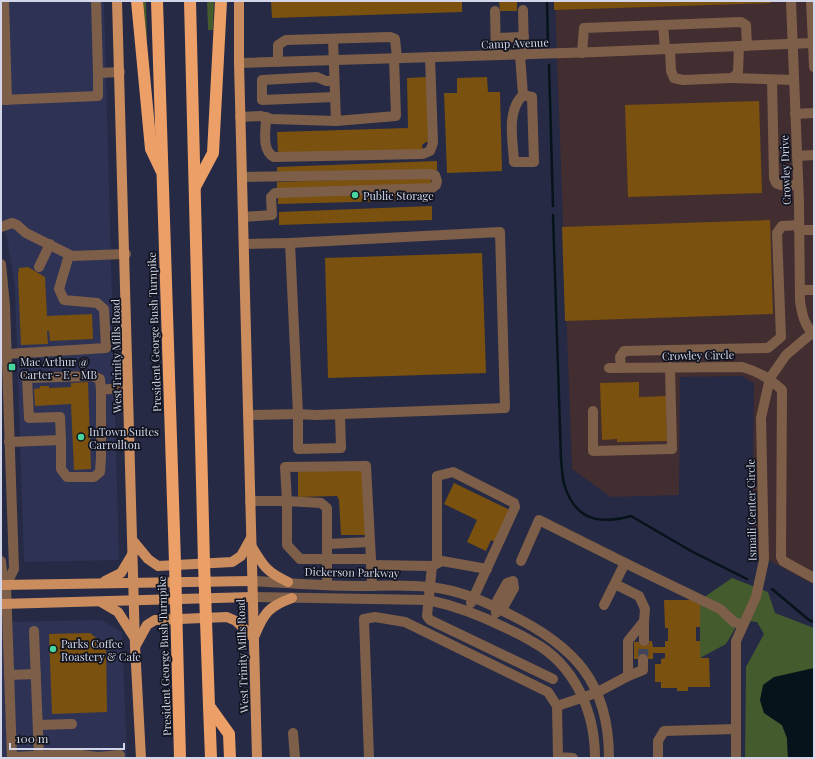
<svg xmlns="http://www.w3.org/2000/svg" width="815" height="759" font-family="'Playfair Display',serif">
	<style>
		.built { fill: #2e3355 }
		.industrial { fill: #422e31 }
		.green { fill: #445b2d }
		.water { fill: #07131a }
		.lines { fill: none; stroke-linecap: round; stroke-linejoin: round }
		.stream { stroke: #07131a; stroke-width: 2.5 }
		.building { fill: #7a510e }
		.minor-tunnel { stroke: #40445d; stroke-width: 10; stroke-dasharray: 10 5; stroke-linecap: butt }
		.minor { stroke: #7d5e48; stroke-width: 10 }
		.major { stroke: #cc8d5e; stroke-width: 10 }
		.highway { stroke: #ec9f66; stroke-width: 12 }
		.highway-bridge { stroke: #ec9f66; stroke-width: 12 }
		.poi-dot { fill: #48d49d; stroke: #121420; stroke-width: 1.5 }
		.labels { text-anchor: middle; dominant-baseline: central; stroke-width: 3.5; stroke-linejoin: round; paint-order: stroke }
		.street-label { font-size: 11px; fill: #d2d6e8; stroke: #121420 }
		.poi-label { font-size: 11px; fill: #d2d6e8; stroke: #121420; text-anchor: start }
	</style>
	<rect width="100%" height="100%" fill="#262a45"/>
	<g class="built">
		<path d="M1 1H104L119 560 24 562 15 288 7 237 1 217Z"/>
		<path d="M101 620 122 632 127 758H1V622Z"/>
	</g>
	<path class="industrial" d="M555 1H814V585L752 551 754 383 742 376 680 377 679 495 611 497 572 469Z"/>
	<g class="green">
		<path d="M141 1H146L147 39 145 38Z"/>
		<path d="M207 1H214L213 30H208Z"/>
		<path d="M732 578 768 592 775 613 814 628V668L760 700 764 713 782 725 787 738 788 758H745L746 667 764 634 757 622 740 620 726 644 700 658V600Z"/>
	</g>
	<path class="water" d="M814 668V758H788L787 738 782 725 764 713 760 700 763 685 774 677Z"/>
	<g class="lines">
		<g class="stream">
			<path d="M547 1 548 44"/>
			<path d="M549 65 553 206"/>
			<path d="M553 215 561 459C562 467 562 476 564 484 575 520 598 525 631 516L691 551 747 579"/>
			<path d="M772 589 809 620 814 622"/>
		</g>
	</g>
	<g class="building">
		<path d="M271 1H462V12L272 18Z"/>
		<path d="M499 1H517V11H500Z"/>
		<path d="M554 1H771V3L554 10Z"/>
		<path d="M427 77 429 142H426L422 145 423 150 278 155 277 132 408 128 407 78Z"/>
		<path d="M487 77 488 92H500L502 171 447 173 444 93H457V78Z"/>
		<path d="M759 101 762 193 628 197 625 105Z"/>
		<path d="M437 161V170L277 175V167Z"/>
		<path d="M431 177V186L277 191V182Z"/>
		<path d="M431 192V200L278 204V197Z"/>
		<path d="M432 206V220L279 225V212Z"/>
		<path d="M770 220 773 314 565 321 562 227Z"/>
		<path d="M482 253 486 373 328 378 325 258Z"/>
		<path d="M28 267 45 277 47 316 92 314 93 339 50 341 49 331H47L48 344 21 345 18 276 19 268Z"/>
		<path d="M88 382 91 469 74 470 71 404 35 406 34 389 40 388V386H49V388L71 387V383Z"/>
		<path d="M639 382V397L666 396 667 441 617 442V439L602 440 600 383Z"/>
		<path d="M358 468 364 473 365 535H341L339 500 337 496 298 497V470Z"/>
		<path d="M454 483 510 510 495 542 491 540 486 551 467 542 477 520 444 504Z"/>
		<path d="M664 600H700V627H696V641H700V658H709L710 687H688V691H677V688H661V682H655V664H661V659L665 658V653H653V659H634V642L652 641 653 647H665V641H668V628H665Z"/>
		<path d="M90 633 106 646 107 712 52 714 49 634Z"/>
	</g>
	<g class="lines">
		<path class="minor-tunnel" d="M643 659 644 641"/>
		<g class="minor">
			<path d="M4 1 7 100"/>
			<path d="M96 1 98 73"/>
			<path d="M791 1 799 202 800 301C802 314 804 325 814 335"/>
			<path d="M523 10 524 55"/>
			<path d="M495 11 496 55"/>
			<path d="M663 25 665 49"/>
			<path d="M496 38 524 37"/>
			<path d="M333 39 336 121 396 116 394 58"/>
			<path d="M813 43 814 67"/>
			<path d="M670 49 671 71 674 78 683 80 732 78 738 73 739 46"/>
			<path d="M582 53 584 28 741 22 746 25 747 46"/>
			<path d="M520 55 523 95C506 111 513 141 514 162H534L532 97 523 95"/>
			<path d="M278 62V45L286 40 390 37 395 39 397 58"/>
			<path d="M239 63 596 52 813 43 811 1"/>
			<path d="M732 78 794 80"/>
			<path d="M772 80 774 178 776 183 781 185H798"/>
			<path d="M334 81H326L317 77 262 80V100L335 97"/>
			<path d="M1 100 98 96V73L120 72"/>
			<path d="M795 114 814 113"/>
			<path d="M240 117 261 116 272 119 336 121"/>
			<path d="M266 117C266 130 261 150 274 157L423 154 430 151 433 143 430 57"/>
			<path d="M797 156 814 155"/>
			<path d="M242 177 431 174 435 175 437 181 436 185 432 188 275 193 271 197 272 215 243 217"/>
			<path d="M1 227 12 223 17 225 26 233 72 256 126 254"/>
			<path d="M799 230H814"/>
			<path d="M290 243 500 232 505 408 316 415 298 414V449L341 448 340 415"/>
			<path d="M244 244 290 243 298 414 248 415"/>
			<path d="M1 264 5 306 14 569 6 585"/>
			<path d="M39 267 50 244"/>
			<path d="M800 290H814"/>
			<path d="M7 354 106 348 104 309 97 303 64 300 59 289 69 255"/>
			<path d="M609 368 742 367C759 372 769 378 782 390L781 557 783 561 814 578"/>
			<path d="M621 368 620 357 624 351 768 348 781 337 777 233 782 226 799 225"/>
			<path d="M593 411V451L672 449 670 367"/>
			<path d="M61 440 60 417 29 418 27 378 92 376 100 379 101 390"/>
			<path d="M9 442 61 440V469L67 477H94L100 472 101 457V390L128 387"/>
			<path d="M250 501H287V545L300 559H371L366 466 285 467 287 501 321 503 327 508V585"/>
			<path d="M328 544 370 542"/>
			<path d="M371 560 372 586"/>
			<path d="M1 561 2 571 6 585 12 758"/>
			<path d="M521 561 539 520 625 563 604 605"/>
			<path d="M437 563V476L453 472 514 503 515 507 471 603"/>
			<path d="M625 563 720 609 734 622 743 625"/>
			<path d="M371 565 432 566"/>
			<path d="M487 569 442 561 432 566 427 616 430 620 553 679"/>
			<path d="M252 581C286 583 320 586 355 586 380 586 405 584 430 587 459 590 484 601 509 614 574 646 609 682 609 758"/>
			<path d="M252 597 428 600C457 606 480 615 506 628 515 632 525 637 533 642 575 665 595 712 595 758"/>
			<path d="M496 613 497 601 507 583 513 581 514 588 504 606 498 608"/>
			<path d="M34 631 39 758"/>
			<path d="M644 641V621"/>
			<path d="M9 675 36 674"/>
			<path d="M628 676 643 670V659"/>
			<path d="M38 725 72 724"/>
			<path d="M293 733 295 758"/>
			<path d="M12 757 74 754 98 757 120 755"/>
			<path d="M369 758 364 619 375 617 405 622 548 692 557 706"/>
			<path d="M573 758 558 757 557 706 596 693 628 676V641L644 621 645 609 639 596 615 584"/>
			<path d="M658 758V741L664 731 736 729"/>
			<path d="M736 758V641L756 597 764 560 761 418 770 378 786 355 812 333"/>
		</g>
		<g class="major">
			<path d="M117 1 135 646 141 758"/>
			<path d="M239 1V63L257 758"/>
			<path d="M134 542 148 559 158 566 232 562 241 556 251 538"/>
			<path d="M252 547C264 567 267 572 288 582"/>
			<path d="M105 581 121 573 133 553"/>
			<path d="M1 585 252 581"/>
			<path d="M101 602 118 612 134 637"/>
			<path d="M1 604 252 597"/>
			<path d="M255 635C264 612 270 606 292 598"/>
			<path d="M136 645 147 625 155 620 227 617 236 621 254 638"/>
		</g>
		<g class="highway">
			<path d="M137 1 151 149 161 170"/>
			<path d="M157 1 175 563"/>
			<path d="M190 1 204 563"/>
			<path d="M195 187 213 153 221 1"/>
			<path d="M209 706 229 734 230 758"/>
			<path d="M209 706 211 758"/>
		</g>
		<g class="highway-bridge">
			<path d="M175 563 180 758"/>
			<path d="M204 563 209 706"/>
		</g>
	</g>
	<g class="poi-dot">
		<circle cx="355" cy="195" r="4"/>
		<rect x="8" y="363" width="8" height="8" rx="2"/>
		<circle cx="81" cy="437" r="4"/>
		<circle cx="53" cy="649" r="4"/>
	</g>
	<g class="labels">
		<g class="street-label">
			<text transform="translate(515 43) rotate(-2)">Camp Avenue</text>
			<text transform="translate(785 170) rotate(-92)">Crowley Drive</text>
			<text transform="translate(154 332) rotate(-92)">President George Bush Turnpike</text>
			<text transform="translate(698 355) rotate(-1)">Crowley Circle</text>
			<text transform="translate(116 356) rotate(-91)">West Trinity Mills Road</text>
			<text transform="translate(751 510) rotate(-91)">Ismaili Center Circle</text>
			<text transform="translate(352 572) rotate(1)">Dickerson Parkway</text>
			<text transform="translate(164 656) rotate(-92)">President George Bush Turnpike</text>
			<text transform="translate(242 656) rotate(-92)">West Trinity Mills Road</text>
		</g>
		<g class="poi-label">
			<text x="363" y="195">Public Storage</text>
			<text x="20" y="361">Mac Arthur @<tspan x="20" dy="13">Carter - E - MB</tspan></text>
			<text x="89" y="431">InTown Suites<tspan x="89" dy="13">Carrollton</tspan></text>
			<text x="61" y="643">Parks Coffee<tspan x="61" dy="13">Roastery &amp; Cafe</tspan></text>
		</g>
	</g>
	<rect width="815" height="759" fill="none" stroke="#d2d6e8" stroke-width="4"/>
	<path d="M10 743v6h114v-6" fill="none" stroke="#d2d6e8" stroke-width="2"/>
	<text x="16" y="743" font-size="12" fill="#d2d6e8" stroke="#121420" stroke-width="3" paint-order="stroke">100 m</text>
</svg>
